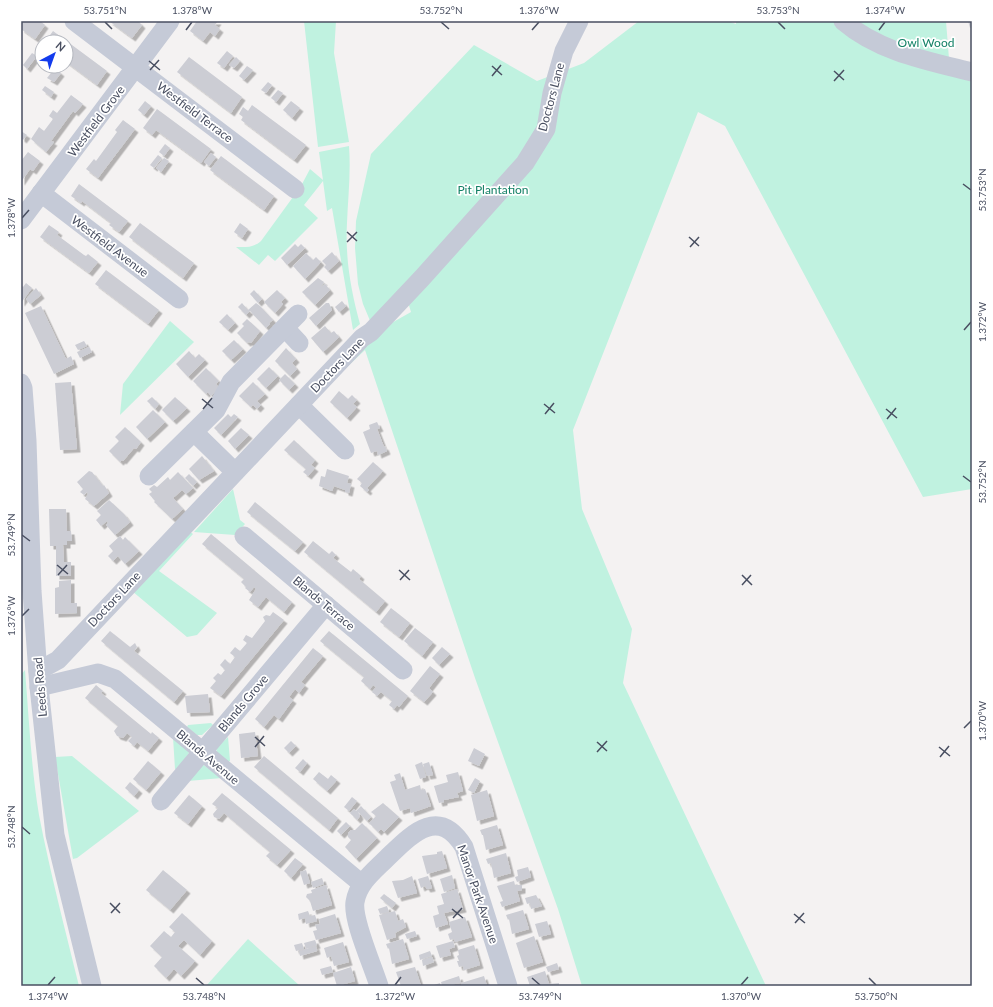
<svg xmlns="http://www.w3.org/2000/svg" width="993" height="1007" font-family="Lato,sans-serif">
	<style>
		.green { fill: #c0f2e0 }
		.building { fill: #cccdd4; filter: url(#shadow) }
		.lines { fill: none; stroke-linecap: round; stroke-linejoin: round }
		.minor { stroke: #c5cad7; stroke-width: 19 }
		.ticks { fill: none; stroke: #494f61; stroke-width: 1.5 }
		.labels { text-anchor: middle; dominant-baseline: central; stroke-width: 3.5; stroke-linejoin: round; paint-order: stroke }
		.park-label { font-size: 12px; fill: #148166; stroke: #fff }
		.street-label { font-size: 12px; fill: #494f61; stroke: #fff }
		.neatline { fill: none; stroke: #494f61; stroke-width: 1.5 }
		.ticks-label { font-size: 10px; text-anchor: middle; fill: #494f61 }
	</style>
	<defs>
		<filter id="shadow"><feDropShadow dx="3.5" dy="3.5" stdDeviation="0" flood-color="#0004"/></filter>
	</defs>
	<rect width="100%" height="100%" fill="#f4f2f2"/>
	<g class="green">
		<path d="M304 21H336L334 53 349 142 318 147Z"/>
		<path d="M639 21H727L736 24V21H946L949 59 972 78V489L923 497 725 126 698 112 573 430 582 509 632 629 623 683 766 986H582L558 909 475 678 365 350 327 386 372 334 411 312 407 299 371 323 363 304 358 284 355 248 356 221 371 154 474 45 537 81 584 63Z"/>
		<path d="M349 146C351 173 348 197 347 223 345 258 351 291 360 324L353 330 332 208 327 211 323 181 304 205 318 218 275 261 268 255 259 265 236 247C246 247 253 248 261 241L301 186 310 169 323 180 319 152Z"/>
		<path d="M170 321 194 342 120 415 123 384Z"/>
		<path d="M233 489 240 520 245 524 235 535 194 532Z"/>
		<path d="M188 530 193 534 159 571 217 613 197 635 187 637 132 591Z"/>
		<path d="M25 670C29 718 31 767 39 815 50 872 65 929 79 986H21V675Z"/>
		<path d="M211 723 213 725 202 735H197L187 727 188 725Z"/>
		<path d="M173 737 188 750 189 753 178 769H175Z"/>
		<path d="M228 737 230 761 228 762 217 753 216 748Z"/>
		<path d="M72 756 139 811 77 858 73 859 55 757Z"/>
		<path d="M202 764 222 778 188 781Z"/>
		<path d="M248 939 300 986H206Z"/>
	</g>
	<g class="building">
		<path d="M21 21H40L45 25 35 39 21 29Z"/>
		<path d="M109 21H138L142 25 132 38Z"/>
		<path d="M197 21H218L215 25 220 29 215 36 210 32 203 41 190 31Z"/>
		<path d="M968 21H972V27L970 28Z"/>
		<path d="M53 31 107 71 97 85 66 62V42H45Z"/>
		<path d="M227 51 233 56 224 68 217 63Z"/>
		<path d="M32 53 37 56 27 69 23 65Z"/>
		<path d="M189 57 242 97 231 113 177 72Z"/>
		<path d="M236 57 240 61 234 68 229 65Z"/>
		<path d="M247 66 253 70 244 80 239 76Z"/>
		<path d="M55 68 61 73 54 82 47 78Z"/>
		<path d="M268 82 272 85 266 93 261 90Z"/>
		<path d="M45 86 54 92 51 97 42 90Z"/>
		<path d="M278 90 283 93 276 102 271 98Z"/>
		<path d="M71 95 83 104 75 113 73 111 51 141 54 142 46 152 31 139 39 127 44 131 53 119 49 116 53 110 57 113Z"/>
		<path d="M145 101 151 106 144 115 138 110Z"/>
		<path d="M291 101 300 108 292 118 283 110Z"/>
		<path d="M252 105 306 145 294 160 241 120 243 117 239 114 243 107 248 111Z"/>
		<path d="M157 109 211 149 201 163 156 130 152 135 143 128Z"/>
		<path d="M123 120 135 129 98 178 86 169 94 159 96 161 117 132 115 130Z"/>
		<path d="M21 131 27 135 23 140 21 138Z"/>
		<path d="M165 144 170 148 164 156 159 152Z"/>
		<path d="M28 152 40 161 33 171 30 169 21 182V161Z"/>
		<path d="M211 153 216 157 209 166 204 162Z"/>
		<path d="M158 155 162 158 154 168 150 165Z"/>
		<path d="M221 156 274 196 264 210 210 170Z"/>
		<path d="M164 158 169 161 161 172 156 168Z"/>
		<path d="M79 184 128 221 119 232 109 225 111 223 82 201 81 203 71 196Z"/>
		<path d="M140 223 194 263 183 278 129 237Z"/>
		<path d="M240 223 248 229 242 238 234 232Z"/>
		<path d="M49 225 59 232 57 235 84 255 86 256 88 254 98 262 89 273 40 237Z"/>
		<path d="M295 244 298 247 301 244 305 248 287 265 281 258Z"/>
		<path d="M332 252 339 261 328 271 324 267 326 265 322 261Z"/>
		<path d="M306 253 313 260 316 257 321 262 305 279 293 266Z"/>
		<path d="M106 270 159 310 148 324 95 284Z"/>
		<path d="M318 278 324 282 321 287 325 284 330 290 315 305 302 292Z"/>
		<path d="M26 283 32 288 21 303V285L23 287Z"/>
		<path d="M36 288 41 295 30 304 26 299Z"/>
		<path d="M254 290 262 299 258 303 250 294Z"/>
		<path d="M277 290 285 298 281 302 283 304 275 313 264 302Z"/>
		<path d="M342 301 346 306 339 312 335 307Z"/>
		<path d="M242 303 248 310 256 303 260 306 273 320 269 323 270 324 266 328 250 311 246 315 238 307Z"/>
		<path d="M326 303H329L332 310 316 326 309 318Z"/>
		<path d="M41 306 66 359 71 356 74 364 54 374 25 313Z"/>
		<path d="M227 314 235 323 228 330 219 322Z"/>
		<path d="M247 319 260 331 251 343 249 342 247 343 237 333 244 326 242 324Z"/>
		<path d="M325 326 331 333 334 331 339 337 323 352 311 338Z"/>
		<path d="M234 340 243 349 231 360 222 351Z"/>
		<path d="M84 341 87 346 78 350 75 345Z"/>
		<path d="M89 347 92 352 80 358 77 352Z"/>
		<path d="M286 348 296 359 292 363 297 369 290 376 275 361Z"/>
		<path d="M189 351 195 358 199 354 205 360 188 377 176 364Z"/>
		<path d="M269 367 278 376 266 388 257 379Z"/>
		<path d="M206 368 219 381 216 384 219 388 211 396 208 392 206 394 193 381Z"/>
		<path d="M285 374 295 384 289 390 279 380Z"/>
		<path d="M71 382 77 449 60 450 55 383Z"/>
		<path d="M253 382 265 394 257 401 261 405 257 409 253 405 251 407 239 396Z"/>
		<path d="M339 391 348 399 352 395 357 400 353 404 357 407 347 418 330 402Z"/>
		<path d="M152 397 159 404 155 409 147 401Z"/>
		<path d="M175 397 187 408 173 421 162 410Z"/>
		<path d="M153 410 165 422 147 439 136 427Z"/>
		<path d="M228 414 231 417 234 414 238 417 221 435 214 428Z"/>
		<path d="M377 422 380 428 377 429 384 447 385 446 387 451 378 455 377 451 371 453 363 432 370 429 369 425Z"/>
		<path d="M125 427 141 442 136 449 134 448 123 461 122 460 120 462 109 451 119 441 115 437Z"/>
		<path d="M241 428 249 435 235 449 228 441Z"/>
		<path d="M294 440 315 460 311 465 315 468 308 476 303 472 306 469 284 450Z"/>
		<path d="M202 456 214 471 199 480 189 469Z"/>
		<path d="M373 462 383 471 367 488 369 490 367 492 360 486 362 483 357 479Z"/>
		<path d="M327 469 349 476 347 483 351 484 349 493 345 492V490L334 486 332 491 319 486 321 476 325 477Z"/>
		<path d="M89 471 92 472 103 486 104 485 109 493 94 506 85 499 88 494 87 492 84 495 80 492 83 489 77 482Z"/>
		<path d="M178 472 193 488 186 494 182 490 173 498 183 509 172 519 154 502 155 501 149 494 152 492 149 489 154 485 157 487 168 477 170 480Z"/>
		<path d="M189 474 197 482 193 486 185 478Z"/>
		<path d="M109 500 124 514 130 522 115 535 106 525 108 523 107 521 101 526 96 520 101 515 97 511Z"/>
		<path d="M255 502 303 542 295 551 247 512Z"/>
		<path d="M49 509H66L67 531H71L72 541H67V545H63L64 562H71V576H56V546H50Z"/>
		<path d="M211 534 292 602 284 612 266 597 258 607 249 600 256 589 254 587 250 592 245 588 246 587 241 582 244 579 202 544Z"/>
		<path d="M120 536 123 540 125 537 139 551 125 564 118 556 113 561 108 556 113 551 109 546Z"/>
		<path d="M313 541 329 554 332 551 336 555 333 558 351 572 353 569 361 576 359 579 385 601 376 612 304 552Z"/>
		<path d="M71 580V603H77V613L55 614V588L59 587V581Z"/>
		<path d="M391 608 410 623 399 637 380 622Z"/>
		<path d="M273 612 284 620 221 696 210 688 216 681 213 678 218 673 221 675 225 670 220 665 225 659 230 664 235 657 230 653 235 647 240 651 247 643 243 640 246 635 252 638 265 621 263 617 266 615 270 616Z"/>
		<path d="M415 628 433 642 422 656 404 641Z"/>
		<path d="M110 631 130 647 135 643 137 647 134 651 183 691 174 702 101 641Z"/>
		<path d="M329 631 408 696 399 707 397 705 394 709 389 705 392 701 381 692 377 696 372 692 376 687 373 685 370 689 361 681 364 677 320 641Z"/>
		<path d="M442 647 450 654 439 665 432 658Z"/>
		<path d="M313 648 323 656 301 682 305 685 299 693 295 689 289 697 293 700 279 719 274 715 264 727 255 719Z"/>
		<path d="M430 666 440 674 429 688 433 692 424 702 410 691Z"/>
		<path d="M96 685 103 691 101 693 151 734 152 732 159 738 148 751 137 742 134 746 128 741 132 737 127 733 123 738 117 736 114 731 118 726 85 698Z"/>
		<path d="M208 694 210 712 187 713 185 696Z"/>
		<path d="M255 732 258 756 241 758 239 734Z"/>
		<path d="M291 741 296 746 289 753 284 748Z"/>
		<path d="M474 748 485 754 479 766 468 761Z"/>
		<path d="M264 756 338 818 329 830 254 767Z"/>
		<path d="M303 759 307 763 300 772 295 768Z"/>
		<path d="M148 761 161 772 146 790 133 779Z"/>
		<path d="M422 762 426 777 420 779 415 765Z"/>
		<path d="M429 762 433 775 427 776 423 764Z"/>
		<path d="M319 772 328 779 331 775 337 780 327 791 313 779Z"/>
		<path d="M458 772 463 791 457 793 459 797 444 800V802L439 803 434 786 448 782 446 775Z"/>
		<path d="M400 773 405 790 420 785 421 790 425 789 431 806 411 813 410 808 400 811 390 782 396 780 394 775Z"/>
		<path d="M475 778 480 781 474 793 468 790Z"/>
		<path d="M130 782 139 790 134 796 125 788Z"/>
		<path d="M487 790 494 816 477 821 471 795Z"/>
		<path d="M222 793 291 850 277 865 266 856 270 852 224 813 219 819 214 817 213 814 218 808 212 804Z"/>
		<path d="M189 795 202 806 188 824 174 813Z"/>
		<path d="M352 797 357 801 349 811 344 807Z"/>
		<path d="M383 803 399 817 384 832 381 829 378 832 369 823 376 816 371 812Z"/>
		<path d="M361 806 371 817 367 821 358 812 360 816 357 820 350 813 354 809 356 811Z"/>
		<path d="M346 822 350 826 341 835 337 831Z"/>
		<path d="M362 823 377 838 356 859 345 847 351 840 348 837V833L351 830H355Z"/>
		<path d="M497 825 503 845 486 850 483 835H482L480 830Z"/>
		<path d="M442 851 447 868 427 874 422 856 437 854V852Z"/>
		<path d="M506 853 511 873 494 878 491 863 488 864 486 859Z"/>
		<path d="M295 858 303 864 291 878 284 871Z"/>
		<path d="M528 867 531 877 517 882 515 877 518 876 517 870Z"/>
		<path d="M163 870 187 890 170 910 146 890Z"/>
		<path d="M306 870 310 883 304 885 300 872Z"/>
		<path d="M452 875 455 888 444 892 440 879Z"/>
		<path d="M412 876 417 893 398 898 392 881 403 880Z"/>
		<path d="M428 876 432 888 427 889 425 886 421 888 418 879Z"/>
		<path d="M322 878 324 884 313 888 311 882Z"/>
		<path d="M514 881 515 885H522V890L517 891 520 901 502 907 500 902 503 901 497 886Z"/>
		<path d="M326 885 332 905 313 911 310 901 306 897 307 894 312 893 311 890Z"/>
		<path d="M457 889 463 909 444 913 448 924 436 928 433 916 439 914 437 906 444 904 441 894Z"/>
		<path d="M384 894 396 903 392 908 380 898Z"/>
		<path d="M536 895 542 906 531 909 530 903 527 904 525 898Z"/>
		<path d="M387 906 389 912 380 914 378 909Z"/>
		<path d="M523 910 529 929 512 934 509 919 508 920 506 915Z"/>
		<path d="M308 911 310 916 315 915 317 921 306 924 305 918 299 920 298 914Z"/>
		<path d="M395 911 398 921 403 919 406 927 395 933 396 937 387 940 379 915Z"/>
		<path d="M182 913 212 941 200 955 184 940 178 946 195 961 181 976 174 969 166 978 154 966 162 957 150 946 164 931 171 937 175 932 169 927Z"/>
		<path d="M335 914 341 933 316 940 313 931 317 930 315 925 320 924 319 919Z"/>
		<path d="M465 917 472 937 455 942 454 939 450 940 448 934 452 932 449 922Z"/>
		<path d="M547 921 551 934 539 937 535 924Z"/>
		<path d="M415 931 417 936 407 939 405 934Z"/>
		<path d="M534 936 543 962 524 968 516 943Z"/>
		<path d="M403 939 409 959 392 964 389 948 388 949 386 944Z"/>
		<path d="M315 940 317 945 306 949 304 943Z"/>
		<path d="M453 941 455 947 449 949 451 955 440 958 436 946Z"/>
		<path d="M343 942 349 962 334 966 331 956 327 958 324 948Z"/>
		<path d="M302 943 304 949 296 951 294 945Z"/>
		<path d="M474 945 480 965 464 970 463 966 459 967 457 961H459L457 956 459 955 458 950Z"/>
		<path d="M316 946 317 951 300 956 299 951Z"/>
		<path d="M430 951 432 956 420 960 419 955Z"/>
		<path d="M432 957 434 962 423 966 422 960Z"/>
		<path d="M557 963 559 969 548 972 546 967Z"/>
		<path d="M331 966 333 972 322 975 320 969Z"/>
		<path d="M351 967 355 981 337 986 333 973Z"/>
		<path d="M415 967 421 986H401L396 972Z"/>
		<path d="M545 971 549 984 559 983V986H530L527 977Z"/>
		<path d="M459 976 461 983 484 976 487 986H462L461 983 442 986 441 982Z"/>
		<path d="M440 983 441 986H431Z"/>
	</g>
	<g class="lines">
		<g class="minor">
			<path d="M74 21 295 189"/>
			<path d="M843 21C879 52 928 61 972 72"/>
			<path d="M41 193 179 299"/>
			<path d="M21 220 170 21"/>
			<path d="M285 328 299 343"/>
			<path d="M21 383 23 388 27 441 32 591 39 687 55 835 92 986"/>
			<path d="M299 405 345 450"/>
			<path d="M194 432 235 472"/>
			<path d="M149 476 216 410 231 382 298 314"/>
			<path d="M244 536 403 670"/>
			<path d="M38 671 58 660 362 338 371 332 422 278 525 163 546 129 552 93 564 51 579 21"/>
			<path d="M39 687 98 673 115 679 362 884"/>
			<path d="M161 801 326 605"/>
			<path d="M379 986C373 966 352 920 355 902 358 883 374 871 387 858 411 835 438 805 464 847L508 986"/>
		</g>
	</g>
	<path class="ticks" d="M105 22 112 29M441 22 449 29M778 22 785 29M186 30 192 22M532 30 539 22M879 30 885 22M149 61 160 70M492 66 502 75M150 70 159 60M834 71 844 80M492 76 501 65M834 81 844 70M963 184 971 190M22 218 29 210M347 232 357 241M689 237 699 246M347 242 357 232M690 247 699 237M964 330 971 322M202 399 213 408M544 404 555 413M203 409 212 398M886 409 897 418M545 414 554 403M887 419 896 408M963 476 971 482M22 535 30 541M57 565 68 574M399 570 410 580M58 575 67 565M742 575 752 585M400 580 409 570M742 585 751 575M22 616 29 609M964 728 971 721M255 737 265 746M597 742 607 751M255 747 264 736M939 747 950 756M597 752 607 741M940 757 949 746M22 827 30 834M110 903 120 913M452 909 463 918M111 913 120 903M794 914 805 923M453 918 462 908M795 923 804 913M196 978 204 985M532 978 540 985M869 978 876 985M48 985 55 977M395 985 401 977M741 985 748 977"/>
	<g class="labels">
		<g class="park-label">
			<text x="926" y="42">Owl Wood</text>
			<text x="493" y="189">Pit Plantation</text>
		</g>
		<g class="street-label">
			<text transform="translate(551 97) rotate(-75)">Doctors Lane</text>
			<text transform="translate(195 112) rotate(37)">Westfield Terrace</text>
			<text transform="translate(96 121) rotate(-53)">Westfield Grove</text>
			<text transform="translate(110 246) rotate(37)">Westfield Avenue</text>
			<text transform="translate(337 365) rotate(-46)">Doctors Lane</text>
			<text transform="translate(114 599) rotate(-47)">Doctors Lane</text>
			<text transform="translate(324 603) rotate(40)">Blands Terrace</text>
			<text transform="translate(40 687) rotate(-95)">Leeds Road</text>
			<text transform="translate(243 703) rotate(-50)">Blands Grove</text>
			<text transform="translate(208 757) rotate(40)">Blands Avenue</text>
			<text transform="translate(478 894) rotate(71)">Manor Park Avenue</text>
		</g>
	</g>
	<rect width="993" height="1007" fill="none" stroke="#ffffff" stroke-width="44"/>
	<g transform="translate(54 54) rotate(41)"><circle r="19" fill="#ffffff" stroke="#b6b9c0"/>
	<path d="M0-3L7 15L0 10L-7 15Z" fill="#133ced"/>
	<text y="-6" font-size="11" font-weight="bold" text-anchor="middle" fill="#494f61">N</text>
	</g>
	<rect x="22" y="22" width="949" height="963" class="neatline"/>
	<g class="ticks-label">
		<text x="105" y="14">53.751°N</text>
		<text x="192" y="14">1.378°W</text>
		<text x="441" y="14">53.752°N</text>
		<text x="539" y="14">1.376°W</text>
		<text x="778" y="14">53.753°N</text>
		<text x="885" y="14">1.374°W</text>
		<text transform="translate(982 190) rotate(-90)" y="4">53.753°N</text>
		<text transform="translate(11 218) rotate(-90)" y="4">1.378°W</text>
		<text transform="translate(982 322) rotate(-90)" y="4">1.372°W</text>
		<text transform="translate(982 482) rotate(-90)" y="4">53.752°N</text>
		<text transform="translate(11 535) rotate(-90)" y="4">53.749°N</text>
		<text transform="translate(11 616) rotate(-90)" y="4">1.376°W</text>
		<text transform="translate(982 721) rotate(-90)" y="4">1.370°W</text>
		<text transform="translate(11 827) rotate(-90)" y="4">53.748°N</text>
		<text x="48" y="1000">1.374°W</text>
		<text x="204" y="1000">53.748°N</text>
		<text x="395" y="1000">1.372°W</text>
		<text x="540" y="1000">53.749°N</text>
		<text x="741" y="1000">1.370°W</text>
		<text x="876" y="1000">53.750°N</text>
	</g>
</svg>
